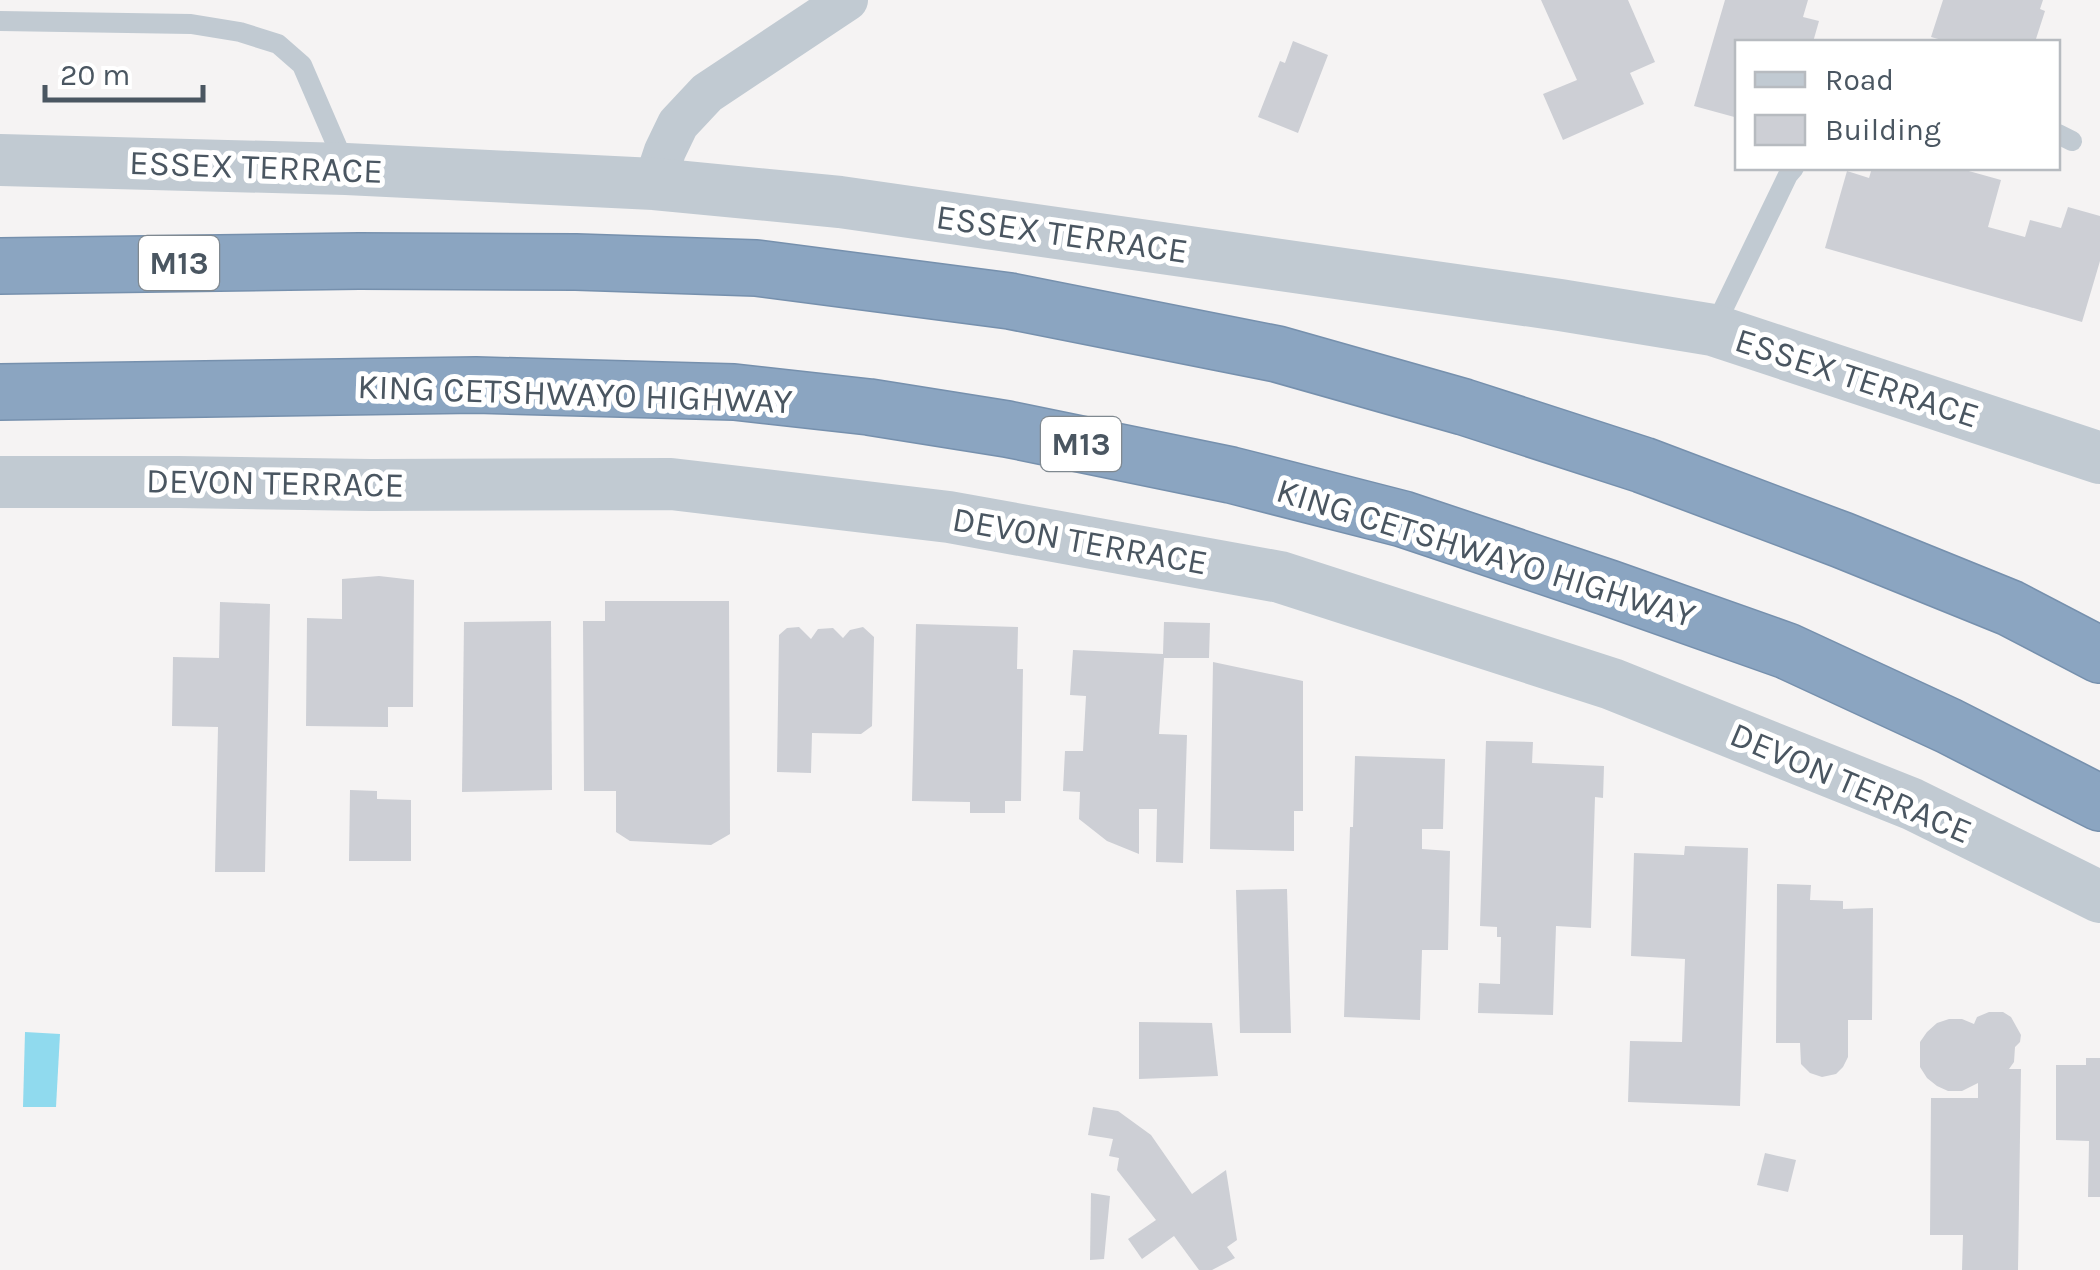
<svg xmlns="http://www.w3.org/2000/svg" width="2100" height="1270" font-family="Karla,sans-serif">
	<style>
		.water { fill: #90daee }
		.building { fill: #cdcfd5 }
		.lines { fill: none; stroke-linecap: round; stroke-linejoin: round }
		.motorway-casing { stroke: #7690ad; stroke-width: 58 }
		.service { stroke: #c1cad2; stroke-width: 20 }
		.minor { stroke: #c1cad2; stroke-width: 42 }
		.tertiary { stroke: #c1cad2; stroke-width: 52 }
		.motorway { stroke: #8ba5c1; stroke-width: 55 }
		.labels { text-anchor: middle; dominant-baseline: central; stroke-width: 10; stroke-linejoin: round; paint-order: stroke }
		.shield { fill: #fff; stroke: #808990; stroke-width: 2.5 }
		.shield-label { font-size: 32px; font-weight: bold; fill: #4a5661 }
		.street-label { font-size: 35px; fill: #4a5661; stroke: #fff }
	</style>
	<rect width="100%" height="100%" fill="#f5f3f3"/>
	<path class="water" d="M25 1032 60 1034 56 1107H23Z"/>
	<g class="building">
		<path d="M1541 0H1628L1655 62 1630 73 1644 104 1563 140 1543 94 1577 80Z"/>
		<path d="M1725 0H1808L1803 17 1819 21 1813 42H1738V118L1694 106Z"/>
		<path d="M1943 0H2043L2040 9 2045 11 2035 42H1949L1931 37Z"/>
		<path d="M1293 41 1328 55 1298 133 1258 117 1280 61 1285 63Z"/>
		<path d="M1872 168H1958L2001 180 1988 227 2025 237 2030 220 2061 228 2068 207 2100 216V261L2082 322 1825 248 1847 171 1869 178Z"/>
		<path d="M379 576 414 580 413 707H388V727L306 726 307 618 342 619V579Z"/>
		<path d="M605 601H729L730 834 711 845 630 841 616 832V791H584L583 621H605Z"/>
		<path d="M220 602 270 604 265 872H215L218 727 172 726 173 657 219 658Z"/>
		<path d="M551 621 552 790 462 792 464 622Z"/>
		<path d="M1164 622 1210 623 1209 658H1164L1159 734 1187 735 1183 863 1156 862 1157 809H1139V854L1107 841 1079 819 1080 792 1063 791 1065 751H1083L1086 696 1070 695 1073 650 1163 654Z"/>
		<path d="M916 624 1018 627 1017 669H1023L1021 801H1005V813H970V802L912 801Z"/>
		<path d="M799 627 811 639 818 629 833 628 843 638 850 630 863 627 874 637 872 726 861 734 812 733 811 773 777 772 779 635 787 628Z"/>
		<path d="M1213 662 1303 681V811H1294V851L1210 849Z"/>
		<path d="M1486 741 1533 742 1532 763 1604 766 1603 798 1595 797 1591 928 1556 926 1553 1015 1478 1013 1479 983 1500 984 1501 937H1497V927L1480 926Z"/>
		<path d="M1355 756 1445 759 1443 829H1422V849L1450 851 1448 950H1422L1420 1020 1344 1017 1350 827H1353Z"/>
		<path d="M350 790 377 791V799L411 800V861H349Z"/>
		<path d="M1685 846 1748 848 1740 1106 1628 1102 1630 1041 1682 1042 1685 959 1631 956 1634 853 1684 855Z"/>
		<path d="M1777 884 1811 885 1810 900 1843 901V909L1873 908 1872 1020H1848V1057L1843 1067 1836 1074 1822 1077 1810 1073 1801 1064 1800 1043H1776Z"/>
		<path d="M1287 889 1291 1033H1240L1236 890Z"/>
		<path d="M1989 1012H2003L2011 1017 2021 1035 2020 1042 2015 1047 2014 1062 2009 1069H2021L2018 1270H1962L1963 1235H1930L1931 1098H1978V1083L1962 1091H1948L1937 1086 1927 1078 1920 1067V1042L1927 1032 1937 1023 1949 1019H1962L1974 1024 1977 1017Z"/>
		<path d="M1139 1022 1212 1023 1218 1076 1139 1079Z"/>
		<path d="M2086 1058H2100V1197H2088L2089 1141 2056 1140V1065H2086Z"/>
		<path d="M1093 1107 1118 1111 1151 1135 1192 1194 1226 1170 1237 1240 1227 1247 1235 1258 1212 1270H1199L1174 1236 1142 1259 1128 1239 1156 1220 1117 1170 1119 1158 1109 1156 1113 1139 1088 1135Z"/>
		<path d="M1765 1153 1796 1160 1788 1192 1757 1185Z"/>
		<path d="M1091 1193 1110 1196 1104 1259 1090 1260Z"/>
	</g>
	<g class="lines">
		<defs>
			<g id="motorway">
				<path d="M0 266 359 261 576 262 756 268 1010 301 1277 354 1464 407 1643 465 1842 540 2010 608 2100 655"/>
				<path d="M0 392 476 385 734 392 869 407 1007 429 1231 475 1403 519 1609 588 1787 651 1949 726 2100 803"/>
			</g>
		</defs>
		<use href="#motorway" class="motorway-casing"/>
		<g class="service">
			<path d="M0 21 191 24 240 32 278 44 302 65 346 167"/>
			<path d="M2058 134 2072 141"/>
			<path d="M1714 328 1788 175 1794 168"/>
		</g>
		<path class="minor" d="M654 184 665 151 678 124 707 93 847 0"/>
		<g class="tertiary">
			<path d="M0 160 346 169 654 184 840 202 1560 305 1713 330 2100 458"/>
			<path d="M0 482H179L371 485 671 484 949 517 1280 577 1612 684 1912 804 2100 897"/>
		</g>
		<use href="#motorway" class="motorway"/>
	</g>
	<g class="labels">
		<g class="shield">
			<rect x="139" y="236" width="80" height="54" rx="8"/>
			<rect x="1041" y="417" width="80" height="54" rx="8"/>
		</g>
		<g class="shield-label">
			<text x="179" y="263">M13</text>
			<text x="1081" y="444">M13</text>
		</g>
		<g class="street-label">
			<text transform="translate(256 167) rotate(2)">ESSEX TERRACE</text>
			<text transform="translate(1062 234) rotate(8)">ESSEX TERRACE</text>
			<text transform="translate(1857 378) rotate(18)">ESSEX TERRACE</text>
			<text transform="translate(575 394) rotate(2)">KING CETSHWAYO HIGHWAY</text>
			<text transform="translate(275 483) rotate(1)">DEVON TERRACE</text>
			<text transform="translate(1080 541) rotate(10)">DEVON TERRACE</text>
			<text transform="translate(1486 553) rotate(17)">KING CETSHWAYO HIGHWAY</text>
			<text transform="translate(1851 783) rotate(23)">DEVON TERRACE</text>
		</g>
	</g>
	<rect x="1735" y="40" width="325" height="130" fill="#ffffff" stroke="#b7bbc0" stroke-width="2.5"/>
	<rect x="1755" y="72" width="50" height="15" fill="#c1cad2" stroke="#b7bbc0" stroke-width="2.5"/>
	<text x="1825" y="90" font-size="30" fill="#4a5661">Road</text>
	<rect x="1755" y="115" width="50" height="30" fill="#cdcfd5" stroke="#b7bbc0" stroke-width="2.5"/>
	<text x="1825" y="140" font-size="30" fill="#4a5661">Building</text>
	<path d="M45 85v15h158v-15" fill="none" stroke="#4a5661" stroke-width="5"/>
	<text x="60" y="85" font-size="30" fill="#4a5661" stroke="#ffffff" stroke-width="8" paint-order="stroke">20 m</text>
</svg>
